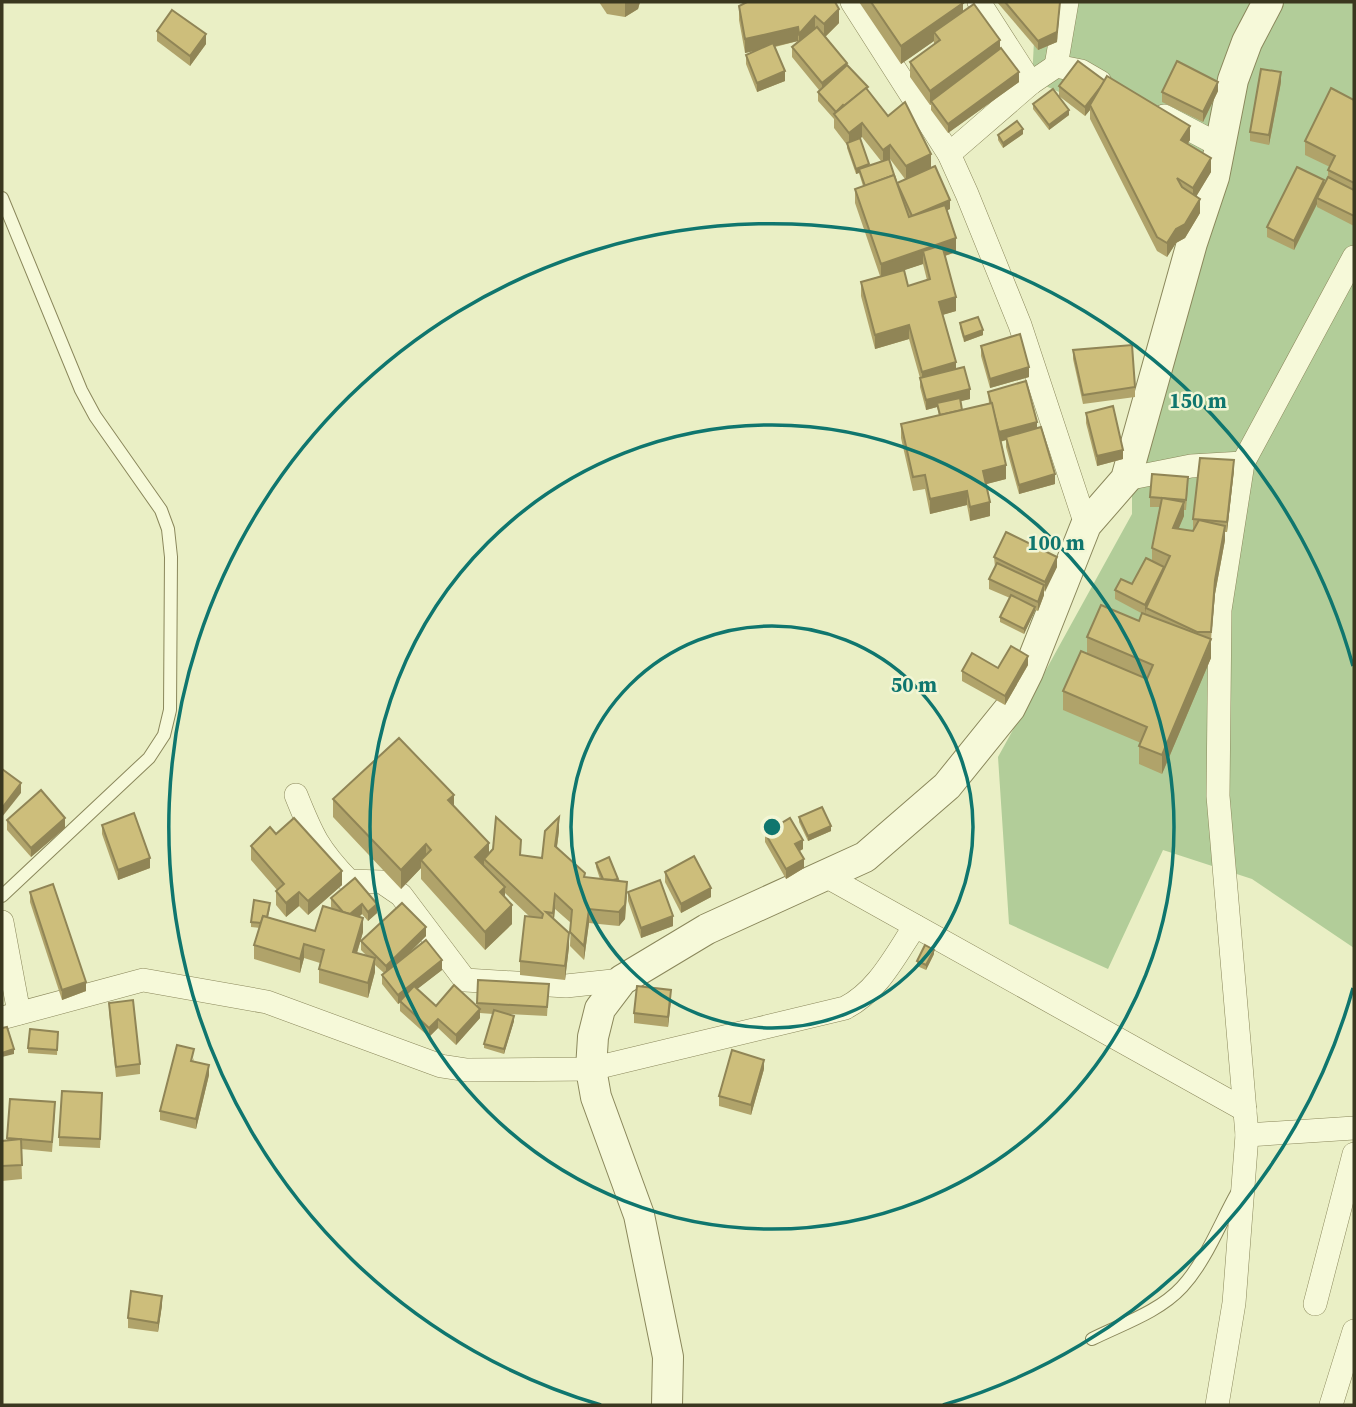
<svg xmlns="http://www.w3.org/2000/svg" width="1356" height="1407" font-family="'Source Serif 4',serif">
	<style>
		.green { fill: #b2cd99 }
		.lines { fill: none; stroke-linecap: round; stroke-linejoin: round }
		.service-casing { stroke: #8a875b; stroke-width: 14 }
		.minor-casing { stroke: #8a875b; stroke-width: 24 }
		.tertiary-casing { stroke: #8a875b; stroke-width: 32 }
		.service { stroke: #f6f9d9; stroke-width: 12 }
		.minor { stroke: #f6f9d9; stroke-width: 23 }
		.tertiary { stroke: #f6f9d9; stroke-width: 30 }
		.wall { fill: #b0a36a; fill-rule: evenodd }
		.shaded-wall { fill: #908556 }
		.building { fill: #cdbe7b; stroke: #908556; stroke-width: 2 }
		.ring { fill: none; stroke: #0f766e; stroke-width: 3.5 }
		.centre { fill: #0f766e; stroke: #f2f6d5; stroke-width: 3.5 }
		.ring-label { font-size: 21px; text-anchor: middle; font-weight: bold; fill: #0f766e; stroke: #f2f6d5; stroke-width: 5; stroke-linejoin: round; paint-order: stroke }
	</style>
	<rect width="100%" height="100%" fill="#eaefc5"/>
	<path class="green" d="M1036 2H1354V948L1252 879 1163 850 1108 969 1009 924 998 757 1132 514V464L1217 162 1032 80Z"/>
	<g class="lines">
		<defs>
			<g id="service">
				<path d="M2 198 81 390 95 416 161 510 168 529 171 557 170 710 164 735 149 758 2 896"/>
				<path d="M1092 1339C1122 1324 1159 1312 1182 1287 1206 1261 1220 1223 1237 1193"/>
			</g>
			<g id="minor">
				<path d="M852 2 949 154 967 194 1020 325 1086 525"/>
				<path d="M979 2 1031 83"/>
				<path d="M1056 66 1067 2"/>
				<path d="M1164 116 1219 145"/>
				<path d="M949 154 1031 83 1056 66 1081 71 1100 82"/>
				<path d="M1243 463 1354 257"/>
				<path d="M1126 479 1191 466 1243 463 1220 610 1218 796 1247 1135 1354 1128"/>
				<path d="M296 795C312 835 318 849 349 881L382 882 401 895 465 980 566 986 622 980"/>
				<path d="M824 875 1245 1110"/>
				<path d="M2 922 19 1013"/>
				<path d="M2 1018 143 980 267 1002 441 1066 467 1070 591 1069 845 1008C878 991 895 956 915 926"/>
				<path d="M1315 1304 1354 1154"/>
				<path d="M1217 1405 1234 1303 1247 1135"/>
				<path d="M1331 1405 1354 1331"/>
			</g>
			<path id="tertiary" d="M667 1405 668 1357 639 1215 596 1097 591 1069 593 1037 600 1009 622 980 707 929 865 857 947 786 1010 708 1028 672 1086 525 1126 479 1192 243 1214 177 1233 80 1247 42 1268 2"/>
		</defs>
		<use href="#service" class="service-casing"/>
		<use href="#minor" class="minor-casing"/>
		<use href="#tertiary" class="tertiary-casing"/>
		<use href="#service" class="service"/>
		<use href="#minor" class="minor"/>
		<use href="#tertiary" class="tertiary"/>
	</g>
	<g class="wall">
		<path d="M599 2H640L638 9 625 17 607 14Z"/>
		<path d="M835 2 839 23 825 37 847 65 931 168 950 209 947 210 956 252 945 256 956 311 942 315 956 369 970 399 960 401 962 410 989 403 988 392 1037 428 1055 484 1019 494 1006 447V440L1000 442 1006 479 986 484 990 516 970 521 967 505 930 514 925 489 913 491 901 438V424L939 415 937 407 926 410 920 387V378L909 339 875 349 861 296V282L880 276 855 203V189L863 186 859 173 856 174 847 148V145L834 128V119L818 101V92L819 90 792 57V47L798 41 775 47 785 81 757 92 746 64V55L753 51 745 53 739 20V6ZM862 137 881 161 869 166 860 138ZM890 159 905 179 897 185 889 160ZM923 264 927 280 908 286 904 270Z"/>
		<path d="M859 2H962L963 12 1000 49 1019 82 948 133 931 110V105H930L910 77V62L934 45V41L901 64Z"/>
		<path d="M997 2H1060L1057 42 1038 50Z"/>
		<path d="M157 31 206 44 190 66 157 41Z"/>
		<path d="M1104 81 1190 140 1188 143 1211 172 1196 196 1200 213 1185 238 1176 243 1167 257 1157 251 1090 119V110L1085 116 1059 96V86Z"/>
		<path d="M1281 82 1269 145 1250 141V132Z"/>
		<path d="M1218 91 1203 122 1162 102V92Z"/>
		<path d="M1354 100V226L1317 207V204L1294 250 1267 237V227L1324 184 1328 177V170L1330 167 1305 155V141Z"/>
		<path d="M1033 104 1069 115 1049 130 1033 109Z"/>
		<path d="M1023 134 1003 148 998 140V135Z"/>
		<path d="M960 323 983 335 964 342 960 328Z"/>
		<path d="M981 346 1029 377 990 388 981 356Z"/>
		<path d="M1073 350 1135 387V397L1083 404 1073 359Z"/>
		<path d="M1086 413 1123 459 1097 466 1086 423Z"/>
		<path d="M1234 470 1227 532H1225V540L1215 594 1211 639V658L1162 774 1139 764V746L1141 743 1063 710V691L1087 654V637L1139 621 1143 614 1115 599V590L1132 584 1152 561V548L1160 507H1150V497L1188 487 1186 510H1184V516L1178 529 1193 531 1195 529H1193V519Z"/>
		<path d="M994 557 1057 567 1044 592V595L1038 611 1035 610 1024 634 1000 622V617L1010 598 989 589V579L995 567Z"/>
		<path d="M1028 665 1005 705 962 681V671Z"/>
		<path d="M333 799 454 806 489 853 542 858 559 831 557 847 585 877 600 879 596 867V863L618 881 627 896 625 919 619 926 589 923 584 960 570 946 571 923 555 909 554 919 569 947 565 980 520 975V961L530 917 505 893V897L512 924 485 950 421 879V868L401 889 333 817Z"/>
		<path d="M799 817 831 831 808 841 799 822Z"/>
		<path d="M7 820 65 828 31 857 7 830Z"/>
		<path d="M102 825 150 868 118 880 102 834Z"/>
		<path d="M765 833 803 849 800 851 804 868 786 879 765 842Z"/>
		<path d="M276 834 342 885 308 915 299 906 286 917 276 905V891L277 890 251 860V846Z"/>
		<path d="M665 872 711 897 681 913 665 882Z"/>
		<path d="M355 878 377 913 368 921 362 914 359 917 363 932 357 953 366 955 361 950V941L426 936 409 953 442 970 417 989 436 1006 477 1005 478 980 549 984 547 1016 508 1014 514 1021 504 1054 484 1048V1044L493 1014 480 1013V1018L456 1045 438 1028 429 1037 400 1011V1003L398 1004 382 984V975L384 973 375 965V972L368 998 319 983V969L320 963 304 958 300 973 254 959V945L260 928 251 927V922L270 908 268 917 315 931 332 909 331 907V898Z"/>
		<path d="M30 892 86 991 62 1000 30 902Z"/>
		<path d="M628 892 673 926 641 938 628 901Z"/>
		<path d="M934 954 926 970 917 966V961Z"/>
		<path d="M671 1000 668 1027 634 1023V1013Z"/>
		<path d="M109 1003 140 1064V1074L116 1077 109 1012Z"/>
		<path d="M58 1032 57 1055 28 1053V1048Z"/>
		<path d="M194 1058 193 1062 209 1075 196 1129 160 1120V1111Z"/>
		<path d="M764 1069 751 1115 719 1106V1096Z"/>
		<path d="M10 1099 55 1112 52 1152 21 1149 22 1179 2 1181V1141L7 1140Z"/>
		<path d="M102 1103 100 1148 59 1146V1137Z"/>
		<path d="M162 1305 158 1332 128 1328V1318Z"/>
	</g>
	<g class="shaded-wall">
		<path d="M625 2H640L638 9 625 17Z"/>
		<path d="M1060 2 1057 42 1038 50V41Z"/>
		<path d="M963 3V21L934 32V41L901 64V46Z"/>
		<path d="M839 9V23L824 38V24Z"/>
		<path d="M815 16V30L799 48V34Z"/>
		<path d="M798 27V41L745 53V39Z"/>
		<path d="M206 34V44L190 66V56Z"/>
		<path d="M1000 40V54L931 101 930 105V91Z"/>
		<path d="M847 63V72L822 93V83Z"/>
		<path d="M785 71V81L757 92V83Z"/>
		<path d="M1019 72V82L948 133V124Z"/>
		<path d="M1281 72V82L1269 145V135Z"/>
		<path d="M1105 81 1090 105V110L1085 116V107Z"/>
		<path d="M1218 82V91L1203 122V112Z"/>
		<path d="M1069 110V115L1049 130V125Z"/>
		<path d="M862 123V137L849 147V133Z"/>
		<path d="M1190 126V140L1181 154V140Z"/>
		<path d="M1023 129V134L1003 148V143Z"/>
		<path d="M890 145V159L883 164V150Z"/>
		<path d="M931 154V168L906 180V166Z"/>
		<path d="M1211 158V172L1193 202V188Z"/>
		<path d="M869 164V169H859V173L856 174V169Z"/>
		<path d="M1324 180V190L1317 198V204L1294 250V241Z"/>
		<path d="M1200 199V213L1185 238 1176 243 1167 257V243L1176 229Z"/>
		<path d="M950 200V209L912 226V216Z"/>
		<path d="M956 238V252L926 262 923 251V264L881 278V264Z"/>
		<path d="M956 297V311L939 316V302Z"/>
		<path d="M909 325V339L875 349V335Z"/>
		<path d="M983 330V335L964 342V337Z"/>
		<path d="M956 362V376L922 386V372Z"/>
		<path d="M1029 367V377L990 388V379Z"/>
		<path d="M970 389V399L938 407 937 403V407L926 410V400Z"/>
		<path d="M1037 422V431L999 442V432Z"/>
		<path d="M1123 450V459L1097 466V456Z"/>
		<path d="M1234 460V470L1227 532V522Z"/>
		<path d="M1006 465V479L983 485V471Z"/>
		<path d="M1055 474V484L1019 494V485Z"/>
		<path d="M967 491V505L930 514V499Z"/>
		<path d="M990 502V516L970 521V507Z"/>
		<path d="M1184 502V516L1173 542V528Z"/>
		<path d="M1225 526V540L1215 594 1211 639V658L1162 774V755L1211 641 1215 580Z"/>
		<path d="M1057 557V567L1045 592V582Z"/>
		<path d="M1164 567V577L1146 608 1145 614V605Z"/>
		<path d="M1044 585V595L1038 611V602Z"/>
		<path d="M1035 607V611L1024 634V629Z"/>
		<path d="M1028 656V665L1005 705V696Z"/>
		<path d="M21 783V793L2 817V808Z"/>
		<path d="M454 795V814L448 800Z"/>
		<path d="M559 817V831L555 860V846Z"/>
		<path d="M65 818V828L31 857V848Z"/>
		<path d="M831 826V831L808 841V836Z"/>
		<path d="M803 840V849L795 853V844Z"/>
		<path d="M489 843V862L484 859V867L475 857Z"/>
		<path d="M426 844V863L421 860V868L401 889V870Z"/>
		<path d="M150 858V868L118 880V870Z"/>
		<path d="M804 859V868L786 879V869Z"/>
		<path d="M342 871V885L308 915V901Z"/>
		<path d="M627 882 625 919 619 926V912Z"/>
		<path d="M505 887V906L500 892Z"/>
		<path d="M711 888V897L681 913V904Z"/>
		<path d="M299 892V906L286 917V903Z"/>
		<path d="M555 894V909L553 927V913Z"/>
		<path d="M362 904V914L347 927V917Z"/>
		<path d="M377 904V913L368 921V912Z"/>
		<path d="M512 905V924L485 950V932Z"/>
		<path d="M589 909V923L584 960V946Z"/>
		<path d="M673 916V926L641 938V928Z"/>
		<path d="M363 918V932L353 966V952Z"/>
		<path d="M426 927V936L386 976V966Z"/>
		<path d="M569 933V947L565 980V966Z"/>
		<path d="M304 944V958L300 973V959Z"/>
		<path d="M934 950V954L926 970V965Z"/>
		<path d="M375 958V972L368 998V983Z"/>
		<path d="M442 960V970L398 1004V995Z"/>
		<path d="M86 982V991L62 1000V990Z"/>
		<path d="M671 990V1000L668 1027V1017Z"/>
		<path d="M480 1009V1018L456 1045V1035Z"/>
		<path d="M514 1016V1021L504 1054V1049Z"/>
		<path d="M438 1019V1028L429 1037V1028Z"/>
		<path d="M14 1049V1054L2 1057V1053Z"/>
		<path d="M764 1060V1069L751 1115V1105Z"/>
		<path d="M209 1065V1075L196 1129V1119Z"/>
		<path d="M162 1296V1305L158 1332V1323Z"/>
	</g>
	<g class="building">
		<path d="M747 2H835L839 9 824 24 815 16 799 34 798 27 745 39 739 6Z"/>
		<path d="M871 2H962L963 3 901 46Z"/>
		<path d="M1005 2H1060L1057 32 1038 41Z"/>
		<path d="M974 4 1000 40 930 91 910 62 940 40 934 32Z"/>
		<path d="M172 10 206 34 190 56 157 31Z"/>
		<path d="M817 27 847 63 822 83 792 47Z"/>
		<path d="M773 43 785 71 757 83 746 55Z"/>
		<path d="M1001 48 1019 72 948 124 931 101Z"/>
		<path d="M1078 61 1105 81 1085 107 1059 86Z"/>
		<path d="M1177 61 1218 82 1203 112 1162 92Z"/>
		<path d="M847 65 868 87 844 106 843 105 836 112 818 92Z"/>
		<path d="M1261 69 1281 72 1269 135 1250 132Z"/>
		<path d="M1107 76 1190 126 1181 140 1211 158 1193 188 1177 178 1182 187 1200 199 1185 224 1176 229 1167 243 1157 237 1090 105Z"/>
		<path d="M866 88 888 116 905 102 931 154 906 166 890 145 883 150 862 123 849 133 834 114Z"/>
		<path d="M1331 88 1354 100V183L1328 170 1335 156 1305 141Z"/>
		<path d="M1053 89 1069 110 1049 125 1033 104Z"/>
		<path d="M1017 121 1023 129 1003 143 998 135Z"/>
		<path d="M860 138 869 164 856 169 847 143Z"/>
		<path d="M889 159 896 181 894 175 865 186 859 169Z"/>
		<path d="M935 166 950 200 912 216 897 183Z"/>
		<path d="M1297 167 1324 180 1294 241 1267 227Z"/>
		<path d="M894 175 909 217 945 205 956 238 881 264 855 189Z"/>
		<path d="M1328 177 1354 190V216L1317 198Z"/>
		<path d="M942 245 956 297 939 302 956 362 922 372 909 325 875 335 861 282 904 270 908 286 930 279 923 251Z"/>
		<path d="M978 317 983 330 964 337 960 323Z"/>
		<path d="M1020 334 1029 367 990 379 981 346Z"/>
		<path d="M1132 345 1135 387 1083 395 1073 350Z"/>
		<path d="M964 367 970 389 926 400 920 378Z"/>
		<path d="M1026 381 1037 422 999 432 988 392Z"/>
		<path d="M960 398 962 410 940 415 937 403Z"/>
		<path d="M992 403 1006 465 983 471 990 502 970 507 967 491 930 499 925 475 913 477 901 424Z"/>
		<path d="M1113 406 1123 450 1097 456 1086 413Z"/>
		<path d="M1041 427 1055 474 1019 485 1006 437Z"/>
		<path d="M1200 458 1234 460 1227 522 1193 519Z"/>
		<path d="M1152 474 1188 477 1186 500 1150 497Z"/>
		<path d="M1162 498 1184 502 1173 528 1193 531 1199 520 1225 526 1215 580 1211 632H1197L1146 608 1170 556 1152 548Z"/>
		<path d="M1006 532 1057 557 1045 582 994 557Z"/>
		<path d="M1146 558 1164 567 1145 605 1115 590 1121 579 1132 584Z"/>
		<path d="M997 563 1044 585 1038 602 989 579Z"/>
		<path d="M1011 595 1035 607 1024 629 1000 617Z"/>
		<path d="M1101 605 1139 621 1142 613 1211 639 1162 755 1139 746 1147 727 1063 691 1081 651 1147 679 1153 665 1087 637Z"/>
		<path d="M1011 646 1028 656 1005 696 962 671 972 653 998 668Z"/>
		<path d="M399 738 454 795 448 800 489 843 475 857 505 887 500 892 512 905 485 932 421 860 431 850 426 844 401 870 333 799Z"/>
		<path d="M2 769 21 783 2 808Z"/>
		<path d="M41 790 65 818 31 848 7 820Z"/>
		<path d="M822 807 831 826 808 836 799 817Z"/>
		<path d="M134 813 150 858 118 870 102 825Z"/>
		<path d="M496 817 521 840 520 855 542 858 545 831 559 817 555 846 585 873 584 877 627 882 625 905 619 912 589 909 584 946 570 932 572 910 555 894 553 913 546 912 569 933 565 966 520 961 525 916 542 918 543 914 484 859 493 849Z"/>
		<path d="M294 818 342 871 308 901 299 892 286 903 276 891 284 884 251 846 270 827 276 834Z"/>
		<path d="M790 818 803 840 795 844 804 859 786 869 765 833Z"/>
		<path d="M694 856 711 888 681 904 665 872Z"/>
		<path d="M609 857 618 879 613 880 603 879 596 863Z"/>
		<path d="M355 878 377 904 368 912 362 904 350 914 343 912 331 898Z"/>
		<path d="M660 880 673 916 641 928 628 892Z"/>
		<path d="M53 884 86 982 62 990 30 892Z"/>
		<path d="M254 900 270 903 267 917 263 916 261 923 251 922Z"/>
		<path d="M402 903 426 927 386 966 361 941Z"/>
		<path d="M323 906 363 918 353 952 375 958 368 983 319 969 324 950 304 944 300 959 254 945 263 916 315 931Z"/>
		<path d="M426 940 442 960 398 995 382 975Z"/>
		<path d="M925 945 934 950 926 965 917 961Z"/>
		<path d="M478 980 549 984 547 1007 477 1003Z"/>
		<path d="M454 985 480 1009 456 1035 438 1019 429 1028 400 1001 414 986 436 1006Z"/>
		<path d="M637 986 671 990 668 1017 634 1013Z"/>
		<path d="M133 1000 140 1064 116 1067 109 1003Z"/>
		<path d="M494 1010 514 1016 504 1049 484 1044Z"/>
		<path d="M7 1027 14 1049 2 1053V1028Z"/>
		<path d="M30 1029 58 1032 57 1050 28 1048Z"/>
		<path d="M177 1045 194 1049 191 1061 209 1065 196 1119 160 1111Z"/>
		<path d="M732 1050 764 1060 751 1105 719 1096Z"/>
		<path d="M62 1091 102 1093 100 1139 59 1137Z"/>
		<path d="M10 1099 55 1102 52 1142 7 1138Z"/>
		<path d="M21 1139 22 1165 2 1166V1141Z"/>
		<path d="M131 1291 162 1296 158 1323 128 1318Z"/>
	</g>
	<g class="ring">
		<circle cx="772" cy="827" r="201"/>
		<circle cx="772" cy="827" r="402"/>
		<path d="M1353 988A603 603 0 0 1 943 1405M601 1405A603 603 0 1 1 1353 666"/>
	</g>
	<circle cx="772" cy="827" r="10" class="centre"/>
	<g class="ring-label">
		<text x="1198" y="408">150 m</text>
		<text x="1056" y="550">100 m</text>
		<text x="914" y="692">50 m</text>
	</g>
	<rect width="1356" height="1407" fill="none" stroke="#3a371f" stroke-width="7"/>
</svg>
